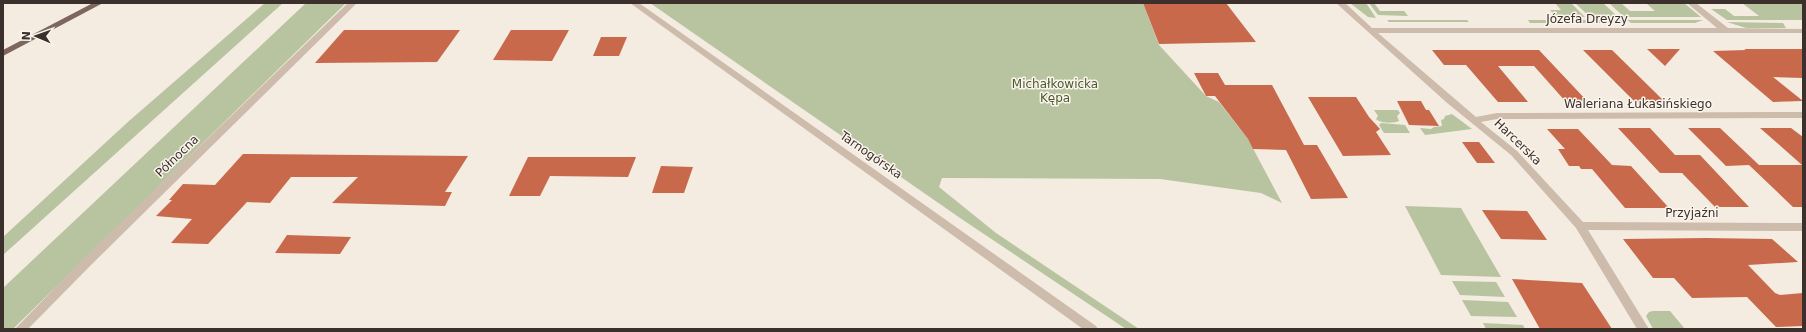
<svg xmlns="http://www.w3.org/2000/svg" width="1806" height="332" font-family="'DejaVu Sans',sans-serif">
	<style>
		.green { fill: #b8c4a0 }
		.building { fill: #c8694b }
		.lines { fill: none; stroke-linecap: round; stroke-linejoin: round }
		.minor { fill: #cdbbac; fill-rule: evenodd }
		.tertiary { fill: #cdbbac; fill-rule: evenodd }
		.primary { fill: #7d675c; fill-rule: evenodd }
		.labels { text-anchor: middle; dominant-baseline: central; stroke-width: 3; stroke-linejoin: round; paint-order: stroke }
		.street-label { font-size: 12px; fill: #3b302b; stroke: #fbf5ee }
		.park-label { font-size: 12px; fill: #4a5a2e; stroke: #fbf5ee }
	</style>
	<rect width="100%" height="100%" fill="#f4ebe1"/>
	<g class="green">
		<path d="M265 3H283L3 255V237L129 121Z"/>
		<path d="M306 3H346L13 329H3V288Z"/>
		<path d="M650 3H1143L1159 45 1206 96 1219 102 1248 139 1282 203 1261 193 1160 179 942 178 939 187 996 233 1139 329H1126L963 220Z"/>
		<path d="M1350 3H1366L1376 18 1368 17Z"/>
		<path d="M1369 3H1374L1380 11H1404L1408 16 1378 15Z"/>
		<path d="M1555 3H1571L1585 17H1557L1550 10H1561Z"/>
		<path d="M1575 3H1603L1618 17H1590Z"/>
		<path d="M1609 3H1621L1630 11H1655L1646 3H1684L1701 17H1624Z"/>
		<path d="M1742 3H1803V20H1727L1711 9H1725L1734 16H1759Z"/>
		<path d="M1387 20H1467L1469 22H1389Z"/>
		<path d="M1528 20H1621L1624 23H1530Z"/>
		<path d="M1627 20H1703L1695 23H1631Z"/>
		<path d="M1727 22 1783 23 1786 28H1746Z"/>
		<path d="M1374 110H1398L1400 113 1397 116 1399 121C1394 123 1381 124 1376 119L1378 116Z"/>
		<path d="M1452 114 1472 129 1425 135 1420 128 1431 129 1434 127 1442 126 1441 120 1444 119 1445 116Z"/>
		<path d="M1381 123 1405 125 1410 133H1384L1379 125Z"/>
		<path d="M1405 206 1461 208 1501 277 1441 275Z"/>
		<path d="M1452 281 1496 282 1505 297 1460 295Z"/>
		<path d="M1462 300 1508 302 1517 317 1471 316Z"/>
		<path d="M1653 311H1670L1685 329H1653L1646 316 1649 312Z"/>
		<path d="M1483 323 1523 325 1525 329H1486Z"/>
	</g>
	<g class="building">
		<path d="M1143 3H1226L1256 42 1159 44Z"/>
		<path d="M344 30H460L437 62 315 63Z"/>
		<path d="M511 30H569L552 61 493 60Z"/>
		<path d="M601 37H627L619 56H593Z"/>
		<path d="M1647 49H1680L1665 66Z"/>
		<path d="M1744 49H1803V78L1773 77 1803 101 1773 102 1713 51 1746 50Z"/>
		<path d="M1432 50H1539L1588 102H1566L1534 66H1498L1528 102H1498L1466 65H1444Z"/>
		<path d="M1583 50H1612L1665 102H1635Z"/>
		<path d="M1194 73H1218L1225 85H1272L1304 145H1317L1348 198 1311 199 1286 150 1253 149 1248 139 1215 96H1206Z"/>
		<path d="M1308 97H1356L1369 117 1380 129 1376 132 1391 155 1343 156Z"/>
		<path d="M1397 101H1421L1426 110H1429L1439 126 1409 125Z"/>
		<path d="M1618 128H1650L1675 155H1700L1749 207H1715L1682 173H1660Z"/>
		<path d="M1688 128H1720L1759 165H1802L1760 128H1791L1803 137V207H1793L1749 165 1726 166Z"/>
		<path d="M1547 129H1578L1612 165 1631 166 1669 208H1625L1592 169H1581L1579 166H1569L1558 149H1565Z"/>
		<path d="M1462 142H1479L1495 163H1477Z"/>
		<path d="M243 154 468 156 445 192H452L445 206 332 203 358 177H291L270 203 247 202 208 244 171 243 192 219 156 216 172 200H169L183 184 215 185Z"/>
		<path d="M528 157H636L628 177 550 176 540 196H509Z"/>
		<path d="M661 166 693 167 684 193H652Z"/>
		<path d="M1482 210 1527 211 1547 240 1501 239Z"/>
		<path d="M287 235 351 237 340 254 275 253Z"/>
		<path d="M1706 238 1772 239 1798 262 1748 265 1775 293 1780 295 1803 293V326L1776 327 1747 297 1692 298 1674 278H1653L1623 239Z"/>
		<path d="M1512 279 1582 283 1612 329H1540Z"/>
	</g>
	<g class="lines">
		<g class="minor">
			<path d="M348 3H357L91 265 28 329H15L83 259Z"/>
			<path d="M1336 3H1345L1372 28H1717L1687 3H1696L1728 28 1803 29V33H1378L1476 117 1497 113 1803 112V118L1497 119 1481 122 1517 151 1583 222 1803 223V231L1588 230 1649 329H1637L1576 228 1511 155 1446 102Z"/>
		</g>
		<path class="tertiary" d="M630 3H639L1096 326 1098 329H1083Z"/>
		<path class="primary" d="M93 3H103L3 56V50Z"/>
	</g>
	<g class="labels">
		<g class="street-label">
			<text x="1587" y="19">Józefa Dreyzy</text>
			<text x="1638" y="104">Waleriana Łukasińskiego</text>
			<text transform="translate(1518 142) rotate(44)">Harcerska</text>
			<text transform="translate(871 155) rotate(35)">Tarnogórska</text>
			<text transform="translate(177 156) rotate(-44)">Północna</text>
			<text x="1692" y="213">Przyjaźni</text>
		</g>
		<g class="park-label">
			<text x="1055" y="84">Michałkowicka<tspan x="1055" dy="14">Kępa</tspan></text>
		</g>
	</g>
	<rect width="1806" height="332" fill="none" stroke="#3b302b" stroke-width="8"/>
	<g transform="translate(36 36) rotate(272)" stroke="#fbf5ee" stroke-width="3" paint-order="stroke">
	<path d="M0-3L7 15L0 10L-7 15Z" fill="#3b302b"/>
	<text y="-6" font-size="11" font-weight="bold" text-anchor="middle" fill="#3b302b">N</text>
	</g>
</svg>
